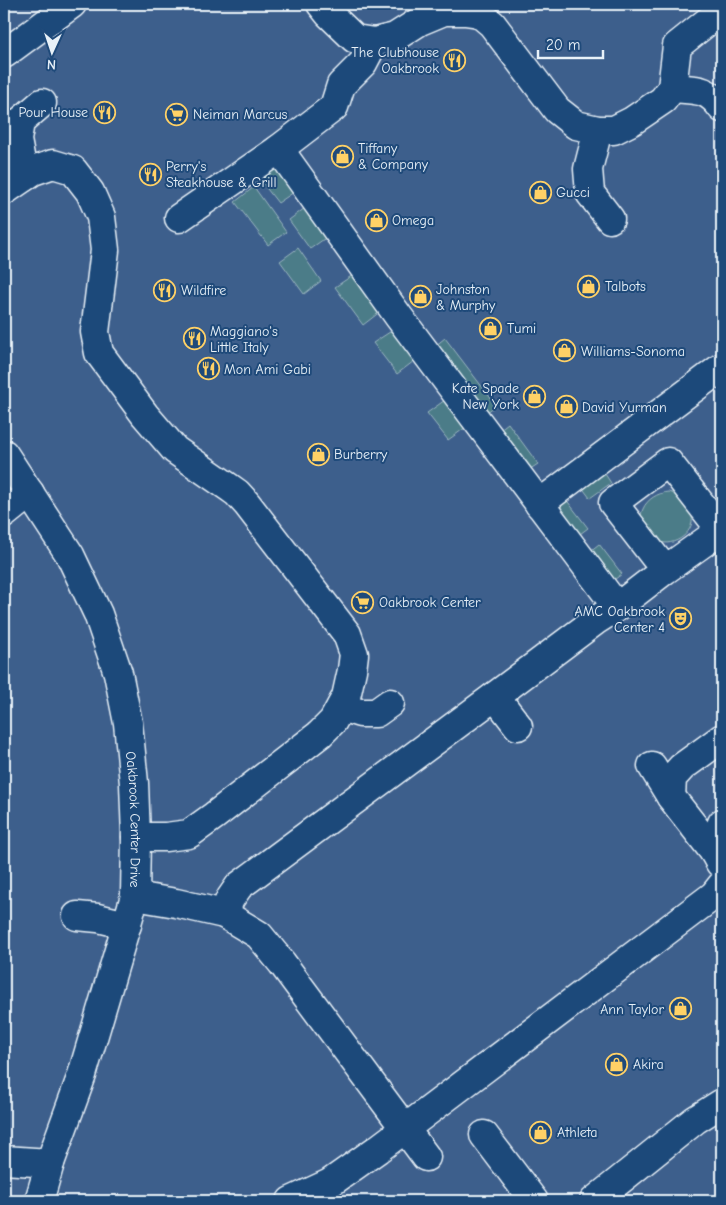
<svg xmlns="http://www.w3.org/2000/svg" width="726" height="1205" font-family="'Comic Neue',sans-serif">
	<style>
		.built { fill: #3e5e8c }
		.green { fill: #4b7c88; stroke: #9ab6c0 }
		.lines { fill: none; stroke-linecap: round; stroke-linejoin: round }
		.minor-casing { stroke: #e8f1f8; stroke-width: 31 }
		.minor { stroke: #1f4a7a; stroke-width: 28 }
		.labels { text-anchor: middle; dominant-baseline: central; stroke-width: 4; stroke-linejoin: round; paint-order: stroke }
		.poi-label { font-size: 14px; fill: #e8f1f8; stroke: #1f4a7a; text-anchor: start }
		.street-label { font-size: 14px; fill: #e8f1f8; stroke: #1f4a7a }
	</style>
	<rect width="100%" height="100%" fill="#2c5281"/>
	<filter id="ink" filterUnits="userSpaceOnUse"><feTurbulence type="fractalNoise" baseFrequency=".02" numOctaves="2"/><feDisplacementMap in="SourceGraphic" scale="10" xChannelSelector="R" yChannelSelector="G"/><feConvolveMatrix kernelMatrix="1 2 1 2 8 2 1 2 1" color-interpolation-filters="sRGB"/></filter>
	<g filter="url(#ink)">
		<rect class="built" x="4" y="4" width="718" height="1197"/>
		<g class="green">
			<path d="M280 166 297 190 278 203 260 180Z"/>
			<path d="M254 187 286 232 268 245 235 202Z"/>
			<path d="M309 205 331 234 310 249 289 220Z"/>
			<path d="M298 248 321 281 304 294 280 261Z"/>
			<path d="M359 271 385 308 363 325 335 287Z"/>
			<path d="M399 326 422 355 397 374 373 343Z"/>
			<path d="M445 338 496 405 480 418 430 350Z"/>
			<path d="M452 395 472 423 448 440 427 413Z"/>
			<path d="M508 423 538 464 524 473 494 434Z"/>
			<path d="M603 471 611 483 590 498 581 486Z"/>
			<path d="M668 492 676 494C681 499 689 506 691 512 698 531 674 549 657 541 653 540 650 534 646 530 641 524 639 517 643 509 647 499 658 493 668 492Z"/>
			<path d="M565 498 588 528 572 540 550 510Z"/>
			<path d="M599 544 622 574 607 585 584 556Z"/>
		</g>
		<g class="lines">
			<defs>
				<g id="minor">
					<path d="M321 4 329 14 355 39 374 42 395 37 420 21 444 11H465L479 13 492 24 557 110 576 125 598 130H614L632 121 663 100 672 88 677 46 722 10"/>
					<path d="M4 54 72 4"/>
					<path d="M672 88C695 90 707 87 722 108"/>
					<path d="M598 130 588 169 590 193 610 219"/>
					<path d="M279 149 399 317 617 607"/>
					<path d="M24 177 17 140 20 122 42 103"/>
					<path d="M4 191 33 171 53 164 73 170 90 192 101 217 105 250 95 332 99 353 145 415 175 450 230 488 237 493 247 504 347 634 354 654 352 670 346 697 333 721 320 734 214 816 189 834 166 837H136"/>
					<path d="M179 218 279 149 334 107 341 85 363 63 374 42"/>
					<path id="s1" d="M4 454 70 555 98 614 118 673 128 723 134 783 136 837 135 896 82 1075 50 1163 39 1201"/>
					<path d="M539 504 722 367"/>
					<path d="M4 514 30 493"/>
					<path d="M495 696 595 621 617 607 665 570 721 530 668 462 613 503 665 570"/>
					<path d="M341 707 360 713H376L390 703"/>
					<path d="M652 766 671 797 714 852"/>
					<path d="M671 797 672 778 682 767 722 738"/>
					<path d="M720 863 714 852 715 840 722 823"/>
					<path d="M135 896 176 903 224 914 259 935 282 963 426 1157"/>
					<path d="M224 914 230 899 239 886 495 696 518 726"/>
					<path d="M77 916 98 918 127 925"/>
					<path d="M484 1135 534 1201"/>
					<path d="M4 1160 50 1163"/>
					<path d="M291 1201 330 1183 378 1149 714 895 722 885"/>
					<path d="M594 1201 695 1120 722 1103"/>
				</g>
			</defs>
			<use href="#minor" class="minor-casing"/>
			<use href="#minor" class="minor"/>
		</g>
	</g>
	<defs>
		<symbol id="restaurant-ring" viewBox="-11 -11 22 22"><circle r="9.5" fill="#1f4a7a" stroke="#ffd166" stroke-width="1.5"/><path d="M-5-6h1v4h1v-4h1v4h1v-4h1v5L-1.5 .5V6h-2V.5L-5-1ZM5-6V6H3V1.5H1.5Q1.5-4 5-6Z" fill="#ffd166"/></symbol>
		<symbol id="supermarket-ring" viewBox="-11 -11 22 22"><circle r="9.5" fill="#1f4a7a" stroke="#ffd166" stroke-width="1.5"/><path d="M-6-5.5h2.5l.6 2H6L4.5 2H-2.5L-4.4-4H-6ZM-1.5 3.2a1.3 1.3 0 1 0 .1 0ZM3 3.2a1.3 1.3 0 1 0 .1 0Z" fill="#ffd166"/></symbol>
		<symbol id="shop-ring" viewBox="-11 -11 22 22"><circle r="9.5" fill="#1f4a7a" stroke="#ffd166" stroke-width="1.5"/><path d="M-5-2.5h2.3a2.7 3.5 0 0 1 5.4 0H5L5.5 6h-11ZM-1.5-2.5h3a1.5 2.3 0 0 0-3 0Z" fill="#ffd166"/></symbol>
		<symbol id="theatre-ring" viewBox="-11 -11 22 22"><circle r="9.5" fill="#1f4a7a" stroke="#ffd166" stroke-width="1.5"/><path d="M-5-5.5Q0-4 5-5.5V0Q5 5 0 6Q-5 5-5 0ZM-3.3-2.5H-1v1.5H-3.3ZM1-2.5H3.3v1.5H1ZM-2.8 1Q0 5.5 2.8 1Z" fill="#ffd166"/></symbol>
	</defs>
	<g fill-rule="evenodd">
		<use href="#restaurant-ring" x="442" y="48" width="25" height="25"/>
		<use href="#restaurant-ring" x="92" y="100" width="25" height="25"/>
		<use href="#supermarket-ring" x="164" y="102" width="25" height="25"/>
		<use href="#shop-ring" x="330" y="144" width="25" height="25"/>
		<use href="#restaurant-ring" x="138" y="162" width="25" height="25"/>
		<use href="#shop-ring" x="528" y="180" width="25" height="25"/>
		<use href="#shop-ring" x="364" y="208" width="25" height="25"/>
		<use href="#shop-ring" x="576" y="274" width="25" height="25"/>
		<use href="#restaurant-ring" x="152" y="278" width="25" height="25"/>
		<use href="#shop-ring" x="408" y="284" width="25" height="25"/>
		<use href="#shop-ring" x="478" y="316" width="25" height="25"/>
		<use href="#restaurant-ring" x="182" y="326" width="25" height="25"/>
		<use href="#shop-ring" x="552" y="338" width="25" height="25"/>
		<use href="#restaurant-ring" x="196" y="356" width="25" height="25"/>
		<use href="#shop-ring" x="522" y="384" width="25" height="25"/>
		<use href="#shop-ring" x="554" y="394" width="25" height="25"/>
		<use href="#shop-ring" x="306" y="442" width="25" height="25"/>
		<use href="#supermarket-ring" x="350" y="590" width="25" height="25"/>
		<use href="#theatre-ring" x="668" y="606" width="25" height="25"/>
		<use href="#shop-ring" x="668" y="996" width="25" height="25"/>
		<use href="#shop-ring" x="604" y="1052" width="25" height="25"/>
		<use href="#shop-ring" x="528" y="1120" width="25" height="25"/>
	</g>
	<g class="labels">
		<g class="poi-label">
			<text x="439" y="52" text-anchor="end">The Clubhouse<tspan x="439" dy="16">Oakbrook</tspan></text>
			<text x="88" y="112" text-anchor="end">Pour House</text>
			<text x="193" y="114">Neiman Marcus</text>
			<text x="358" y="148">Tiffany<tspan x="358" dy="16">&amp; Company</tspan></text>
			<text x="166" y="166">Perry's<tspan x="166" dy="16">Steakhouse &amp; Grill</tspan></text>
			<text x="556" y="192">Gucci</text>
			<text x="392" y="220">Omega</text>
			<text x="605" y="286">Talbots</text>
			<text x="436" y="289">Johnston<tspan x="436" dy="16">&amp; Murphy</tspan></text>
			<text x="181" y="290">Wildfire</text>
			<text x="507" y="328">Tumi</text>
			<text x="210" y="331">Maggiano's<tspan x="210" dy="16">Little Italy</tspan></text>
			<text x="581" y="351">Williams-Sonoma</text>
			<text x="224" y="369">Mon Ami Gabi</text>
			<text x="519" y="388" text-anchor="end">Kate Spade<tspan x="519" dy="16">New York</tspan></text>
			<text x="582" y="407">David Yurman</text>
			<text x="334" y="454">Burberry</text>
			<text x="379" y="602">Oakbrook Center</text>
			<text x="665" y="611" text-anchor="end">AMC Oakbrook<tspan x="665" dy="16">Center 4</tspan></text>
			<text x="664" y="1009" text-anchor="end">Ann Taylor</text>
			<text x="633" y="1064">Akira</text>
			<text x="557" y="1132">Athleta</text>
		</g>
		<g class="street-label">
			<text stroke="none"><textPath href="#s1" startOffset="396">Oakbrook Center Drive</textPath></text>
		</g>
	</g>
	<rect width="726" height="1205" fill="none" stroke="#1f4a7a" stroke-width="20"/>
	<rect x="10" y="10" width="706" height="1185" fill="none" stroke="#e8f1f8" stroke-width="2" filter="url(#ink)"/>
	<g transform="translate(52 52) rotate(183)" stroke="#1f4a7a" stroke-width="4" paint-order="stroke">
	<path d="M0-4L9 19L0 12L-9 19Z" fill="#e8f1f8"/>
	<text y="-8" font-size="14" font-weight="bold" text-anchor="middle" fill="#e8f1f8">N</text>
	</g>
	<path d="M538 50v8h65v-8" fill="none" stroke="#e8f1f8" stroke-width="2.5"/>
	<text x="546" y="50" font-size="15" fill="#e8f1f8" stroke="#1f4a7a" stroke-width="4" paint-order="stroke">20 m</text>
</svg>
